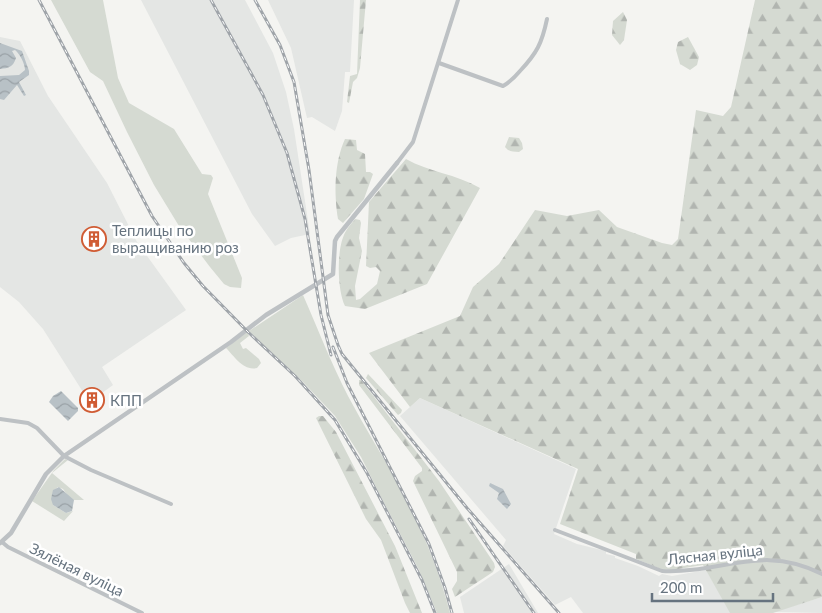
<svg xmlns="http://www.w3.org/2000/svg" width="822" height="613" font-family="Lato,sans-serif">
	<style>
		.built { fill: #e4e6e4 }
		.grass { fill: #d5dad2 }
		.forest { fill: url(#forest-firs) }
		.water { fill: url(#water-waves) }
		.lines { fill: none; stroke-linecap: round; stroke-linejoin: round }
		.minor { stroke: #bdc1c4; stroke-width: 4 }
		.tertiary { stroke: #bdc1c4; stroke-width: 4.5 }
		.rail-casing { stroke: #9fa4a9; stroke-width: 3 }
		.rail { stroke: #fff; stroke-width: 1; stroke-dasharray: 4; stroke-linecap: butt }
		.labels { text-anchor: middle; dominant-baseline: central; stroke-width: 5; stroke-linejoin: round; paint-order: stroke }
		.poi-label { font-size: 15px; fill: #66737f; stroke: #fff; text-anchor: start }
		.street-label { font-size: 15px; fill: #66737f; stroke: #fff }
	</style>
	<defs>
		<pattern id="forest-firs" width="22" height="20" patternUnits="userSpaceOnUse" patternTransform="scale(1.25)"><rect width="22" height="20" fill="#d5dad2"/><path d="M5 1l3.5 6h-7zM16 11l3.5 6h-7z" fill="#b1b5b0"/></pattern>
		<pattern id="water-waves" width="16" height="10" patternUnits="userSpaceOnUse" patternTransform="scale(1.25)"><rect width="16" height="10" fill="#b8c1c6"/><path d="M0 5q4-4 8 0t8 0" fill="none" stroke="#99a1a6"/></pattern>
	</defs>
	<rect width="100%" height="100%" fill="#f4f4f1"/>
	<g class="built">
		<path d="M141 0H245L273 53 286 92 294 129 310 234 291 238 275 246 252 214Z"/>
		<path d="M268 0H354L350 72H345L342 111 335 131 312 117 307 118 291 48Z"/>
		<path d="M0 37 20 41 48 96 107 183 137 242 186 310 102 367 113 385 102 393 103 396 90 403 43 329 19 302 0 287Z"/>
		<path d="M420 398 576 469 554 534 577 544 606 551V554L615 556V558L638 566 659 576 662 574 672 576 706 570 731 613H583L571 597 555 605 503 546 506 540 400 416Z"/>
		<path d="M509 564 538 613H464L460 597Z"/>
		<path d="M822 597V613L773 612Z"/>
	</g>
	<g class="grass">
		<path d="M51 0H103L118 78 129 103 174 129 202 174 211 175 213 178 208 194 242 278 241 288 230 287 224 284 210 267 179 226 154 185 127 132 103 81 90 72Z"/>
		<path d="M303 295C318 329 331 363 348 396 365 428 384 458 401 489 422 529 439 570 450 613H437L419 570 379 493 361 457 335 416 303 382 249 331Z"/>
		<path d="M247 332 249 336 240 343 243 349 246 348 259 359 261 363 257 368C243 371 235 357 226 348Z"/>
		<path d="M65 459 68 460 52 473 84 500H71L63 489 58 487 54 490 53 505 66 513 73 511 64 521 32 501 54 470Z"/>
	</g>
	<g class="forest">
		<path d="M360 0H366L360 68 357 78 353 82 349 103 347 102 350 76 357 74Z"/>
		<path d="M755 0H822V597L773 613H730L703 565 672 570 661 569 636 559V554L560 524 578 469 420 398 410 407 369 353 460 316 473 287 499 264 535 210 567 216 599 210 617 227 662 243 672 245 678 239 696 110 723 116 731 107Z"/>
		<path d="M623 12 627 20 624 40 620 45 612 35 613 21Z"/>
		<path d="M688 37 699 57 697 65 690 70 680 64 676 50 678 42Z"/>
		<path d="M509 137 519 138 522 143 523 149 519 152C513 152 509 152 505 147Z"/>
		<path d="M345 139 356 140 357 150 365 154 366 172H370L373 174 364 199 343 223 338 219C334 194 334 163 345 139Z"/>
		<path d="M406 159C429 172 456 174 480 188L427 284 365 309 345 306C337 290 336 247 346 231 348 227 352 223 355 219L360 220 361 223 359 238 362 251 355 286 356 300 360 299 377 284 380 271 376 267 370 268 366 266 369 202Z"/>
		<path d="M368 374 402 410 401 413 398 415 366 378Z"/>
		<path d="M359 380H361L439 481 494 563 495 567 493 572 455 597 452 589 457 581V572L413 481 415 476 422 471V468L359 385Z"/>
		<path d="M319 416H323L336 432 395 546 422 613H410L405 603 381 540 366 519 316 418Z"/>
	</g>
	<g class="water">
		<path d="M0 43 22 51 29 71V75L19 82 26 95 24 96 17 85 4 100 0 99V76L19 75 25 70C25 64 20 54 15 50L12 51 16 58C13 67 9 68 0 69Z"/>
		<path d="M61 391 78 408V411L68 421 49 402 53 396Z"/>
		<path d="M490 483 503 489 511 504 507 509 497 499 499 493 489 486Z"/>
		<path d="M59 487 74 500 72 511 66 513 53 505 51 499 53 490Z"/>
	</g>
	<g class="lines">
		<g class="minor">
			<path d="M439 63 503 86C510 82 515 77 520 71 537 53 542 43 547 19"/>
			<path d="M397 163 413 142 458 0"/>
			<path d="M0 419 28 423 37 428 64 456 91 470 171 504"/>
			<path d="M555 530 662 571C721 574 762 543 822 574"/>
			<path d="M2 542 8 547 142 613"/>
		</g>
		<path class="tertiary" d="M0 543 11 533 46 474 64 456 231 342 266 315 333 274 335 241 337 237 397 163"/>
		<defs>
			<g id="rail">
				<path d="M39 0 152 216 184 263 203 286 248 332 295 376 335 420 367 473 422 580 435 613"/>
				<path d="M211 0 263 95 287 153 305 219 321 315 331 355"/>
				<path d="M255 0 280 45 294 82 309 170 328 315 338 345 342 354 467 508 559 613"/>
				<path d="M333 347 347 383 429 544 445 588 452 613"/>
				<path d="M469 519 534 613"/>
			</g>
		</defs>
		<use href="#rail" class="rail-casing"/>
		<use href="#rail" class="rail"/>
	</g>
	<defs>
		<symbol id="building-ring" viewBox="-11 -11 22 22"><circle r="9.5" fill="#fff" stroke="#d05c34" stroke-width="1.5"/><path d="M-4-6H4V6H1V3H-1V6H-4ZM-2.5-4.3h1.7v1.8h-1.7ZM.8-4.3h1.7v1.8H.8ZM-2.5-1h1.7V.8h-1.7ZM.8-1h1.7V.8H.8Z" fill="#d05c34"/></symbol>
	</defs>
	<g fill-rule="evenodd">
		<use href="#building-ring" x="80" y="225" width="28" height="28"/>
		<use href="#building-ring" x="78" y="386" width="28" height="28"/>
	</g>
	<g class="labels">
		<g class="poi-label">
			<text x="112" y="230">Теплицы по<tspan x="112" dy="17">выращиванию роз</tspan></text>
			<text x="110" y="400">КПП</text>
		</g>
		<g class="street-label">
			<text transform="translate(715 554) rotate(-6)">Лясная вуліца</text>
			<text transform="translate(77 569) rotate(26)">Зялёная вуліца</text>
		</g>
	</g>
	<path d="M652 593v8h121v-8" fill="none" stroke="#66737f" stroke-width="2.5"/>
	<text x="660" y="593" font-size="15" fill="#66737f" stroke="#ffffff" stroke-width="4" paint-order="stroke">200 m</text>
</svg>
